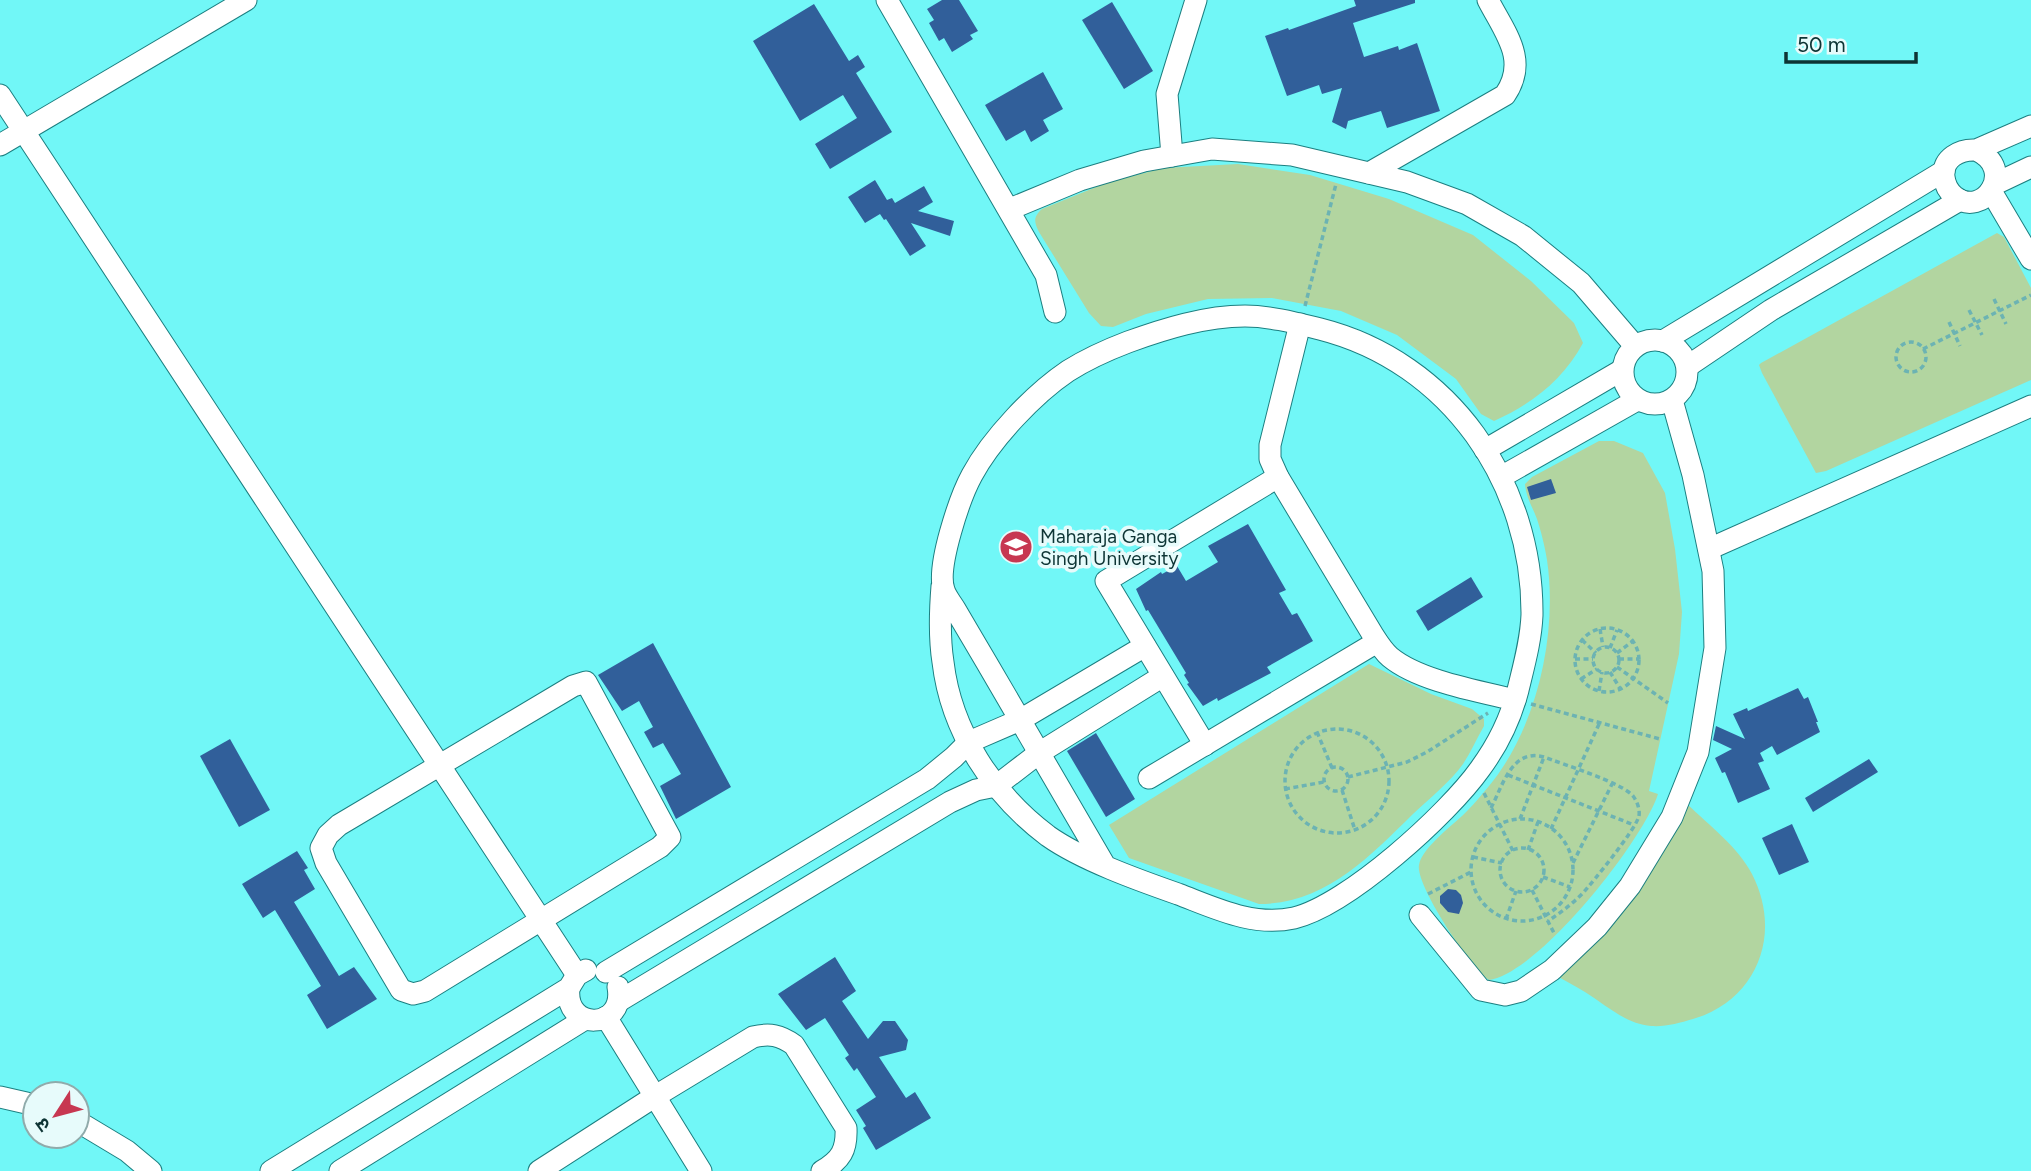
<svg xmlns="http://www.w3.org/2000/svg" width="2031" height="1171" font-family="Figtree,'Noto Sans Devanagari',sans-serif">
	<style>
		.built { fill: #71f7f7; fill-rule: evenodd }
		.green { fill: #b2d5a0 }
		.building { fill: #315f9a }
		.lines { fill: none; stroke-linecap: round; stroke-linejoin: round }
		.minor-casing { stroke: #1c7f80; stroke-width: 23 }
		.path { stroke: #6cb3b3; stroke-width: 3.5; stroke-dasharray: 5 3.5; stroke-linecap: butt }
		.minor { stroke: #fff; stroke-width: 21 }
		.labels { text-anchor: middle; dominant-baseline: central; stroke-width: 7; stroke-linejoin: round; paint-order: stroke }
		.poi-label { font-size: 19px; fill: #0d3434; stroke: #e7fbfb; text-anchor: start }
	</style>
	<rect width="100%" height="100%" fill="#a2fcfb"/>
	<path class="built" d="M0 0H2031V1171H0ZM35 1094H77V1136H35Z"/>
	<g class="green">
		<path d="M1238 164 1310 175 1389 199 1473 235 1531 281 1574 323 1583 343C1563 380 1532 404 1494 421L1481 414 1456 379 1397 335 1341 311 1272 298 1208 299 1146 314 1113 327 1101 326 1089 313 1039 232C1034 222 1033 217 1042 209L1106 183 1163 168Z"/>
		<path d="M1997 233 2004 237 2031 288V380L1826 471 1816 473 1762 373 1759 365 1761 363Z"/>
		<path d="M1599 441H1614L1643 453 1665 493 1675 549 1682 612 1679 654 1649 791 1658 794C1643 841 1539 973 1489 980 1471 969 1415 884 1419 865 1422 847 1455 824 1468 810 1475 803 1482 794 1489 786 1537 728 1558 634 1547 560 1545 547 1541 531 1537 519 1532 506 1526 497 1525 484L1532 477Z"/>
		<path d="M1369 664 1431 694 1472 709 1484 719V726C1477 738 1471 752 1463 764 1450 782 1430 798 1413 814 1369 857 1325 904 1259 904L1129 858 1109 825Z"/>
		<path d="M1687 804C1710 826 1738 847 1752 874 1783 934 1757 1000 1693 1019 1679 1023 1666 1027 1651 1026 1626 1024 1606 1005 1585 992 1575 986 1564 980 1553 974Z"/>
	</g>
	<g class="building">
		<path d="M942 0H959L978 31 970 35 973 39 952 52 944 38 939 41 929 23 934 20 927 9Z"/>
		<path d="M1354 0H1415V3L1353 23 1364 57 1398 46 1399 50 1417 43 1440 111 1387 128 1381 111 1348 121 1346 129 1332 122 1342 88 1322 94 1319 85 1287 96 1265 36 1288 28 1289 30 1356 6Z"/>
		<path d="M1112 2 1153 71 1124 89 1082 20Z"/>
		<path d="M814 4 849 61 858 55 865 67 856 73 892 132 830 169 815 144 857 118 843 95 800 121 753 41Z"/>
		<path d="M1043 72 1063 109 1043 120 1049 131 1031 142 1025 130 1006 141 985 105Z"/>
		<path d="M875 180 887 200 892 198 895 203 924 186 933 202 918 211 954 221 950 236 911 223 926 246 910 256 886 219 884 220 880 214 865 223 848 197Z"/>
		<path d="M1551 479 1556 493 1531 500 1527 487Z"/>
		<path d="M1248 524 1286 590 1279 593 1292 615 1297 613 1313 641 1267 667 1271 673 1218 701 1217 698 1203 706 1187 684 1189 683 1184 675 1186 673 1148 610 1146 611 1136 589 1161 572 1162 574 1177 566 1186 581 1218 562 1208 546Z"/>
		<path d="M1471 577 1483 597 1428 631 1416 611Z"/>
		<path d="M653 643 731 787 676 819 660 786 681 774 663 743 653 748 644 732 653 727 639 701 622 711 598 675Z"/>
		<path d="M1798 688 1804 699 1808 697 1818 722H1816L1820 732 1777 755 1772 746 1760 753 1764 761 1758 763 1770 789 1738 803 1725 772 1722 773 1715 758 1732 749 1713 740 1716 726 1745 739 1733 714 1747 708 1748 711Z"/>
		<path d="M1096 733 1135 799 1106 817 1067 751Z"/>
		<path d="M230 739 270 810 239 827 200 756Z"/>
		<path d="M1869 759 1878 772 1813 812 1805 798Z"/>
		<path d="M1792 824 1809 862 1779 875 1762 838Z"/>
		<path d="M297 851 308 868 304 870 315 889 294 902 339 976 354 967 377 999 327 1029 307 995 321 986 275 910 263 918 242 884Z"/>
		<path d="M1448 889 1456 890 1461 895 1463 903 1459 914 1448 912 1440 903V896Z"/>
		<path d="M835 957 856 991 842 1001 868 1039 883 1021H895L908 1040 906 1050 879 1057 906 1098 915 1092 931 1118 876 1150 863 1128 866 1126 856 1110 876 1097 857 1068 854 1071 845 1058 849 1055 825 1018 806 1030 778 994Z"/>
	</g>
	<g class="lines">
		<defs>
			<g id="minor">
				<path d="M887 0 1046 275 1055 312"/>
				<path d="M0 95 577 975"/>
				<path d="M0 145 246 0"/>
				<path d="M1976 150C2018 169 1983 220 1954 196 1948 191 1945 185 1944 177 1942 158 1960 149 1976 150L2031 126"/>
				<path d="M1172 156 1167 94 1196 0"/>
				<path d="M1369 173 1505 95C1529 60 1505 33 1488 0"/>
				<path d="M1995 184 2031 167"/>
				<path d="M1991 191 2031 259"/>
				<path d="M1010 209 1080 180 1144 161 1212 149 1292 155 1407 182 1467 204 1523 236 1581 283 1635 346"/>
				<path d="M1300 324 1270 445V459L1278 477 1373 635C1378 643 1383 651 1390 657 1419 681 1478 691 1515 700"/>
				<circle cx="1655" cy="372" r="32"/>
				<path d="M1663 341 1944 171"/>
				<path d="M1688 366 1771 310 1960 200"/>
				<path d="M1485 450 1622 370"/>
				<path d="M1501 477 1637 400"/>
				<path d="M1709 549 2031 406"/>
				<path d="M942 586C940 611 939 637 943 662 951 731 993 795 1048 836 1082 860 1138 880 1178 894 1215 908 1253 927 1294 918 1348 905 1448 814 1480 769 1497 746 1511 717 1518 690 1524 665 1531 640 1532 615 1533 483 1450 362 1320 329 1296 323 1270 316 1245 316 1205 316 1164 329 1128 342 1107 350 1087 359 1068 371 1034 394 992 438 972 475 960 497 936 567 944 590 946 597 951 602 955 609 966 628 977 646 988 665 1027 732 1066 798 1104 864"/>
				<path d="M586 682 670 837 660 847 425 991 413 994 401 990 326 863 321 848 328 835 339 825 573 686Z"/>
				<path d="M1205 745 1106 581 1278 477"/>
				<path d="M1149 778 1377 642"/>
				<path d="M1420 915 1481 990 1505 995 1521 991 1552 970 1597 927 1630 886 1672 817 1698 752 1715 648 1713 571 1693 475 1672 400"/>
				<path d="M606 972 927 779 954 757 969 742 1020 720 1145 646"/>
				<path d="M569 988C564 1032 626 1030 618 987"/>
				<path d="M619 1001 950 802 976 790 996 786 1039 753 1163 676"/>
				<path d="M606 1017 701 1171"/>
				<path d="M0 1097 35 1105"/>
				<path d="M77 1121 127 1151 151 1171"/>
				<path d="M271 1171 569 988 577 975 586 970"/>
				<path d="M340 1171 585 1019"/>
				<path d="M539 1171 654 1097 753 1037C770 1033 780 1035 794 1045L846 1128C847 1150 841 1160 822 1171"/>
			</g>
		</defs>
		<use href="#minor" class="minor-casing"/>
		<g class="path">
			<path d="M1994 299 2006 324"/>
			<path d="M1305 306 1336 184"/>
			<path d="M1969 310 1982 335"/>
			<path d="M1949 322 1960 346"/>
			<circle cx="1911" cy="357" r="15"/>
			<path d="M1923 349 2031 295"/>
			<circle cx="1607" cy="660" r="32"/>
			<path d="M1600 629 1603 647"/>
			<path d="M1582 640 1596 653"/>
			<circle cx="1606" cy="660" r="13"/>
			<path d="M1610 648 1617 630"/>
			<path d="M1617 653 1633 641"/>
			<path d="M1575 659H1593"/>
			<path d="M1619 659H1639"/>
			<path d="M1617 667 1668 703"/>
			<path d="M1610 672 1621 690"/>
			<path d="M1581 679 1597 669"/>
			<path d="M1599 691 1602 672"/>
			<path d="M1531 704 1660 739"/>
			<circle cx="1337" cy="781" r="52"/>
			<path d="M1317 732 1332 768"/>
			<circle cx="1336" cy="779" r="12"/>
			<path d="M1508 775 1634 825"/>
			<path d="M1348 777 1407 762 1427 752 1488 713"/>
			<path d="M1285 789 1324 782"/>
			<path d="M1342 790 1355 830"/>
			<path d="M1484 793 1513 851"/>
			<path d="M1491 808C1503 785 1512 748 1544 757 1562 764 1623 783 1633 796 1637 801 1640 809 1639 816 1636 829 1593 882 1582 894 1571 905 1560 913 1548 921"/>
			<path d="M1520 819 1544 757"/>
			<circle cx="1522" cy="870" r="51"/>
			<path d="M1551 829 1600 722"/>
			<circle cx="1522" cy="870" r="22"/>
			<path d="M1528 850 1538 822"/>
			<path d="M1473 857 1502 863"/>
			<path d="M1573 863 1612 784"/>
			<path d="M1543 877 1570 887"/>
			<path d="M1532 890 1555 935"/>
			<path d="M1428 894 1471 872"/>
			<path d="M1506 919 1516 891"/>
		</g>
		<use href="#minor" class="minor"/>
	</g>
	<defs>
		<symbol id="university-disc" viewBox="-11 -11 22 22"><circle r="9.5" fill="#c73751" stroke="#e7fbfb"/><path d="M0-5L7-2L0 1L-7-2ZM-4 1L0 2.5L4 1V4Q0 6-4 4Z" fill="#fff"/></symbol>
	</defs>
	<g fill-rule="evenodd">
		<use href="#university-disc" x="997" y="528" width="38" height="38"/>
	</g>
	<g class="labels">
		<g class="poi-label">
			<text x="1040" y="536">Maharaja Ganga<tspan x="1040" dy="22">Singh University</tspan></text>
		</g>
	</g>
	<g transform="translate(56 1115) rotate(234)"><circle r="33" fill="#e7fbfb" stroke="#90abab" stroke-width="2"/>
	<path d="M0-5L12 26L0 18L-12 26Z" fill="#c73751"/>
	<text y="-10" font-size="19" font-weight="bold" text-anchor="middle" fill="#0d3434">उ</text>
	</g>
	<path d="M1786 52v10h130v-10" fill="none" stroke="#0d3434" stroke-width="3.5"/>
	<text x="1797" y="52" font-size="21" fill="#0d3434" stroke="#e7fbfb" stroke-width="5" paint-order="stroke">50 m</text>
</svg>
